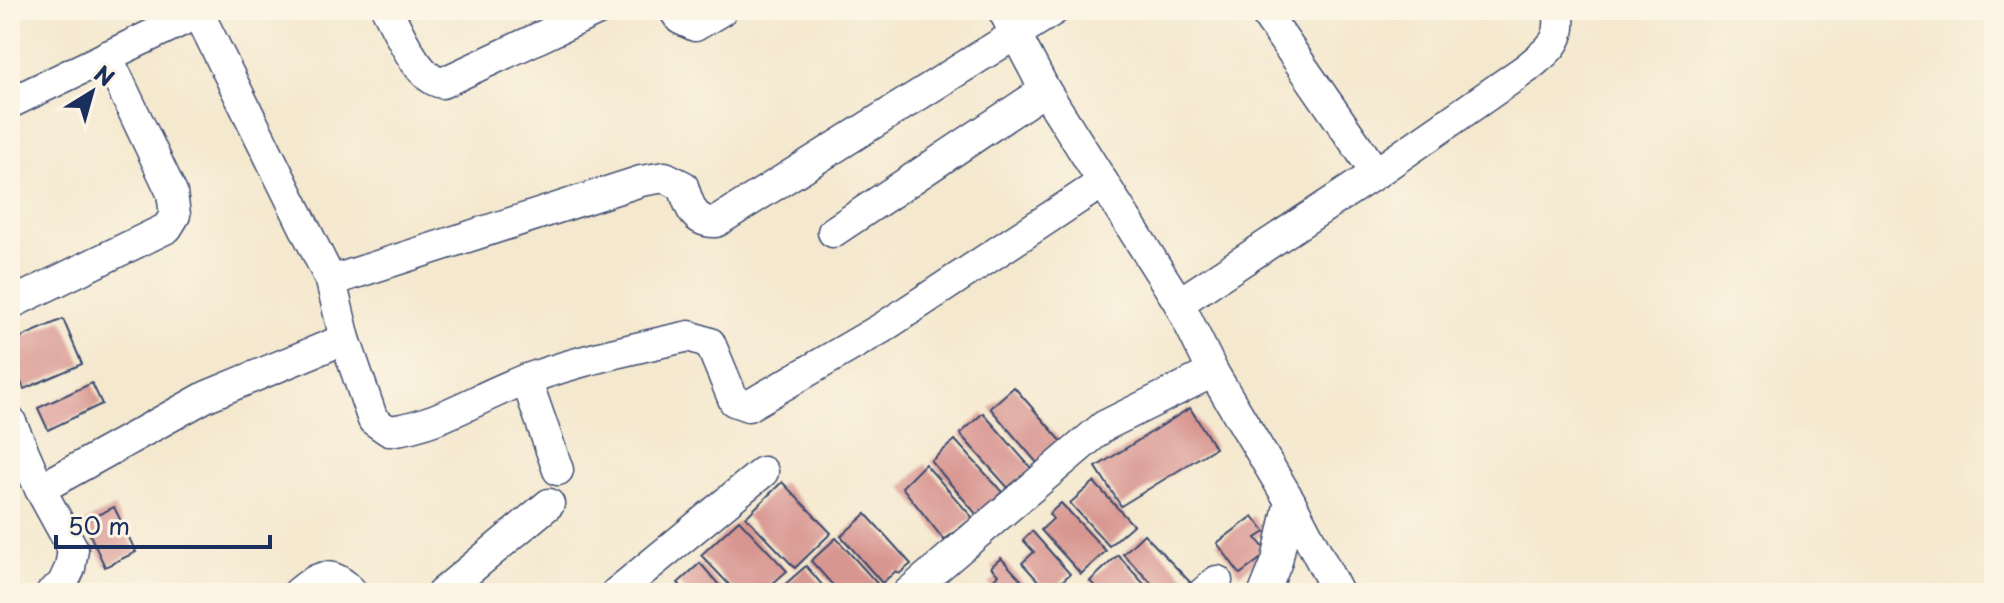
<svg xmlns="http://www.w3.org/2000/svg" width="2004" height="603" font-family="'Playpen Sans',sans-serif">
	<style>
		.building { fill: #d89691 }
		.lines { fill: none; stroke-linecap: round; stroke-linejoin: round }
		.minor-casing { stroke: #3c4b6f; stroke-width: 33 }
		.minor { stroke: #fff; stroke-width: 30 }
	</style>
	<rect width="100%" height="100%" fill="#fcf5e5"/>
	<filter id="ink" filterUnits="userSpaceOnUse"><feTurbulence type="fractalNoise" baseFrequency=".0125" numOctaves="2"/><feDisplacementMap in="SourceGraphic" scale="16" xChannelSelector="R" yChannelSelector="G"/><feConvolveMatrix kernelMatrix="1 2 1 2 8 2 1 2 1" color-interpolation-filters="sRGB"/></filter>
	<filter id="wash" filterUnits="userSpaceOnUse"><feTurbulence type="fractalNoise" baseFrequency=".006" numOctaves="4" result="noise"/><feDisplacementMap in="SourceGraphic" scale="32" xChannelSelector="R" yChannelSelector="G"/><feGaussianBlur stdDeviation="1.8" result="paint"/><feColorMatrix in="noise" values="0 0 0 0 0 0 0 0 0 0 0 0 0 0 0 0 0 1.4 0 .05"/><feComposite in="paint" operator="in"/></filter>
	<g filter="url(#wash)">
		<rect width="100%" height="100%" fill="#f4e8ce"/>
		<g id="blocks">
			<g class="building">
				<path d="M63 319 82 364 24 389 10 356V342Z"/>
				<path d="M92 383 102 404 48 430 38 408Z"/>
				<path d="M1014 387 1063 443 1038 464 990 408Z"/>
				<path d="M1190 408 1215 448 1121 506 1096 467Z"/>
				<path d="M983 413 1032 469 1009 489 960 434Z"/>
				<path d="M955 440 1002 492 977 515 931 461Z"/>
				<path d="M925 464 973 518 944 540 902 487Z"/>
				<path d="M782 482 831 533 795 568 746 517Z"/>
				<path d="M1094 482 1133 525 1109 546 1070 503Z"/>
				<path d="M1061 503 1106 551 1081 574 1041 530 1053 519 1049 514Z"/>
				<path d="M114 507 136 552 105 567 84 522Z"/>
				<path d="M866 514 911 564 899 574 896 571 882 583 841 536Z"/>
				<path d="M1253 516 1265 532 1256 538 1268 553 1240 574 1217 543Z"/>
				<path d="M739 520 787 571 762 593H737L701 555Z"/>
				<path d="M1032 531 1070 574 1049 593 1022 563 1034 552 1023 540Z"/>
				<path d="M1144 534 1190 582 1179 593H1173L1164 584 1158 590 1123 554Z"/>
				<path d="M836 538 883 590 880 593H840L811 561Z"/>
				<path d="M1118 555 1152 593H1101L1090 581Z"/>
				<path d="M1001 558 1033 593H996L988 584 998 575 991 567Z"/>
				<path d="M700 563 726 593H688L678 583Z"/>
				<path d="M806 566 829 593H790L783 586Z"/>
			</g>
		</g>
	</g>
	<g filter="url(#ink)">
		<use href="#blocks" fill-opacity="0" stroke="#3c4b6f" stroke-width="2"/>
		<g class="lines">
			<defs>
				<g id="minor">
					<path d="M387 10C399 31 417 79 442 83L598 10"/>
					<path d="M674 10 680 19 695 26 722 10"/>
					<path d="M1003 10 1045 90 1179 303 1213 372 1290 501 1338 593"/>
					<path d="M1263 10 1376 173 1527 68C1549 49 1564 42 1558 10"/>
					<path d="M198 12 331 281 345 339 373 420 389 431C438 426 481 395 527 379 580 360 635 348 689 336L710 343 734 401 748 406 882 328 1103 182"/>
					<path d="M10 103 204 10"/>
					<path d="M833 232 1045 90"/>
					<path d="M331 281 641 181 665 177 683 186C689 205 693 223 716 222L1054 10"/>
					<path d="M1179 303 1376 173"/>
					<path d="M10 304 167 228 175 215 172 193 107 56"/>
					<path d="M526 379 558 470"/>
					<path d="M10 420 40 489 73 549 70 568 62 585 51 593"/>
					<path d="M40 489 207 396 345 339"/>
					<path d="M298 593C319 575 332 569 353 593"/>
					<path d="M442 593 549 504"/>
					<path d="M616 593 763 472"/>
					<path d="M908 593 1104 426 1213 372"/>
					<path d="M1203 593 1217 581"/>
					<path d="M1264 593 1277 561 1290 501"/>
				</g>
			</defs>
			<use href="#minor" class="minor-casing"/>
			<use href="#minor" class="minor"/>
		</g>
	</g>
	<rect width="2004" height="603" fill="none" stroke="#fcf5e5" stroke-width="40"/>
	<g transform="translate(92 92) rotate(37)" stroke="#fcf5e5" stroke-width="6" paint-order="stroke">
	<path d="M0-6L14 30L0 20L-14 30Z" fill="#1b2f5e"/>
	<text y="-12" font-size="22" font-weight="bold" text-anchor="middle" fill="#1b2f5e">N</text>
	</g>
	<path d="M56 535v12h214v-12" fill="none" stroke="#1b2f5e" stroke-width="4"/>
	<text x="68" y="535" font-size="24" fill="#1b2f5e" stroke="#fcf5e5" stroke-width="6" paint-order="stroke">50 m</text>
</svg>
